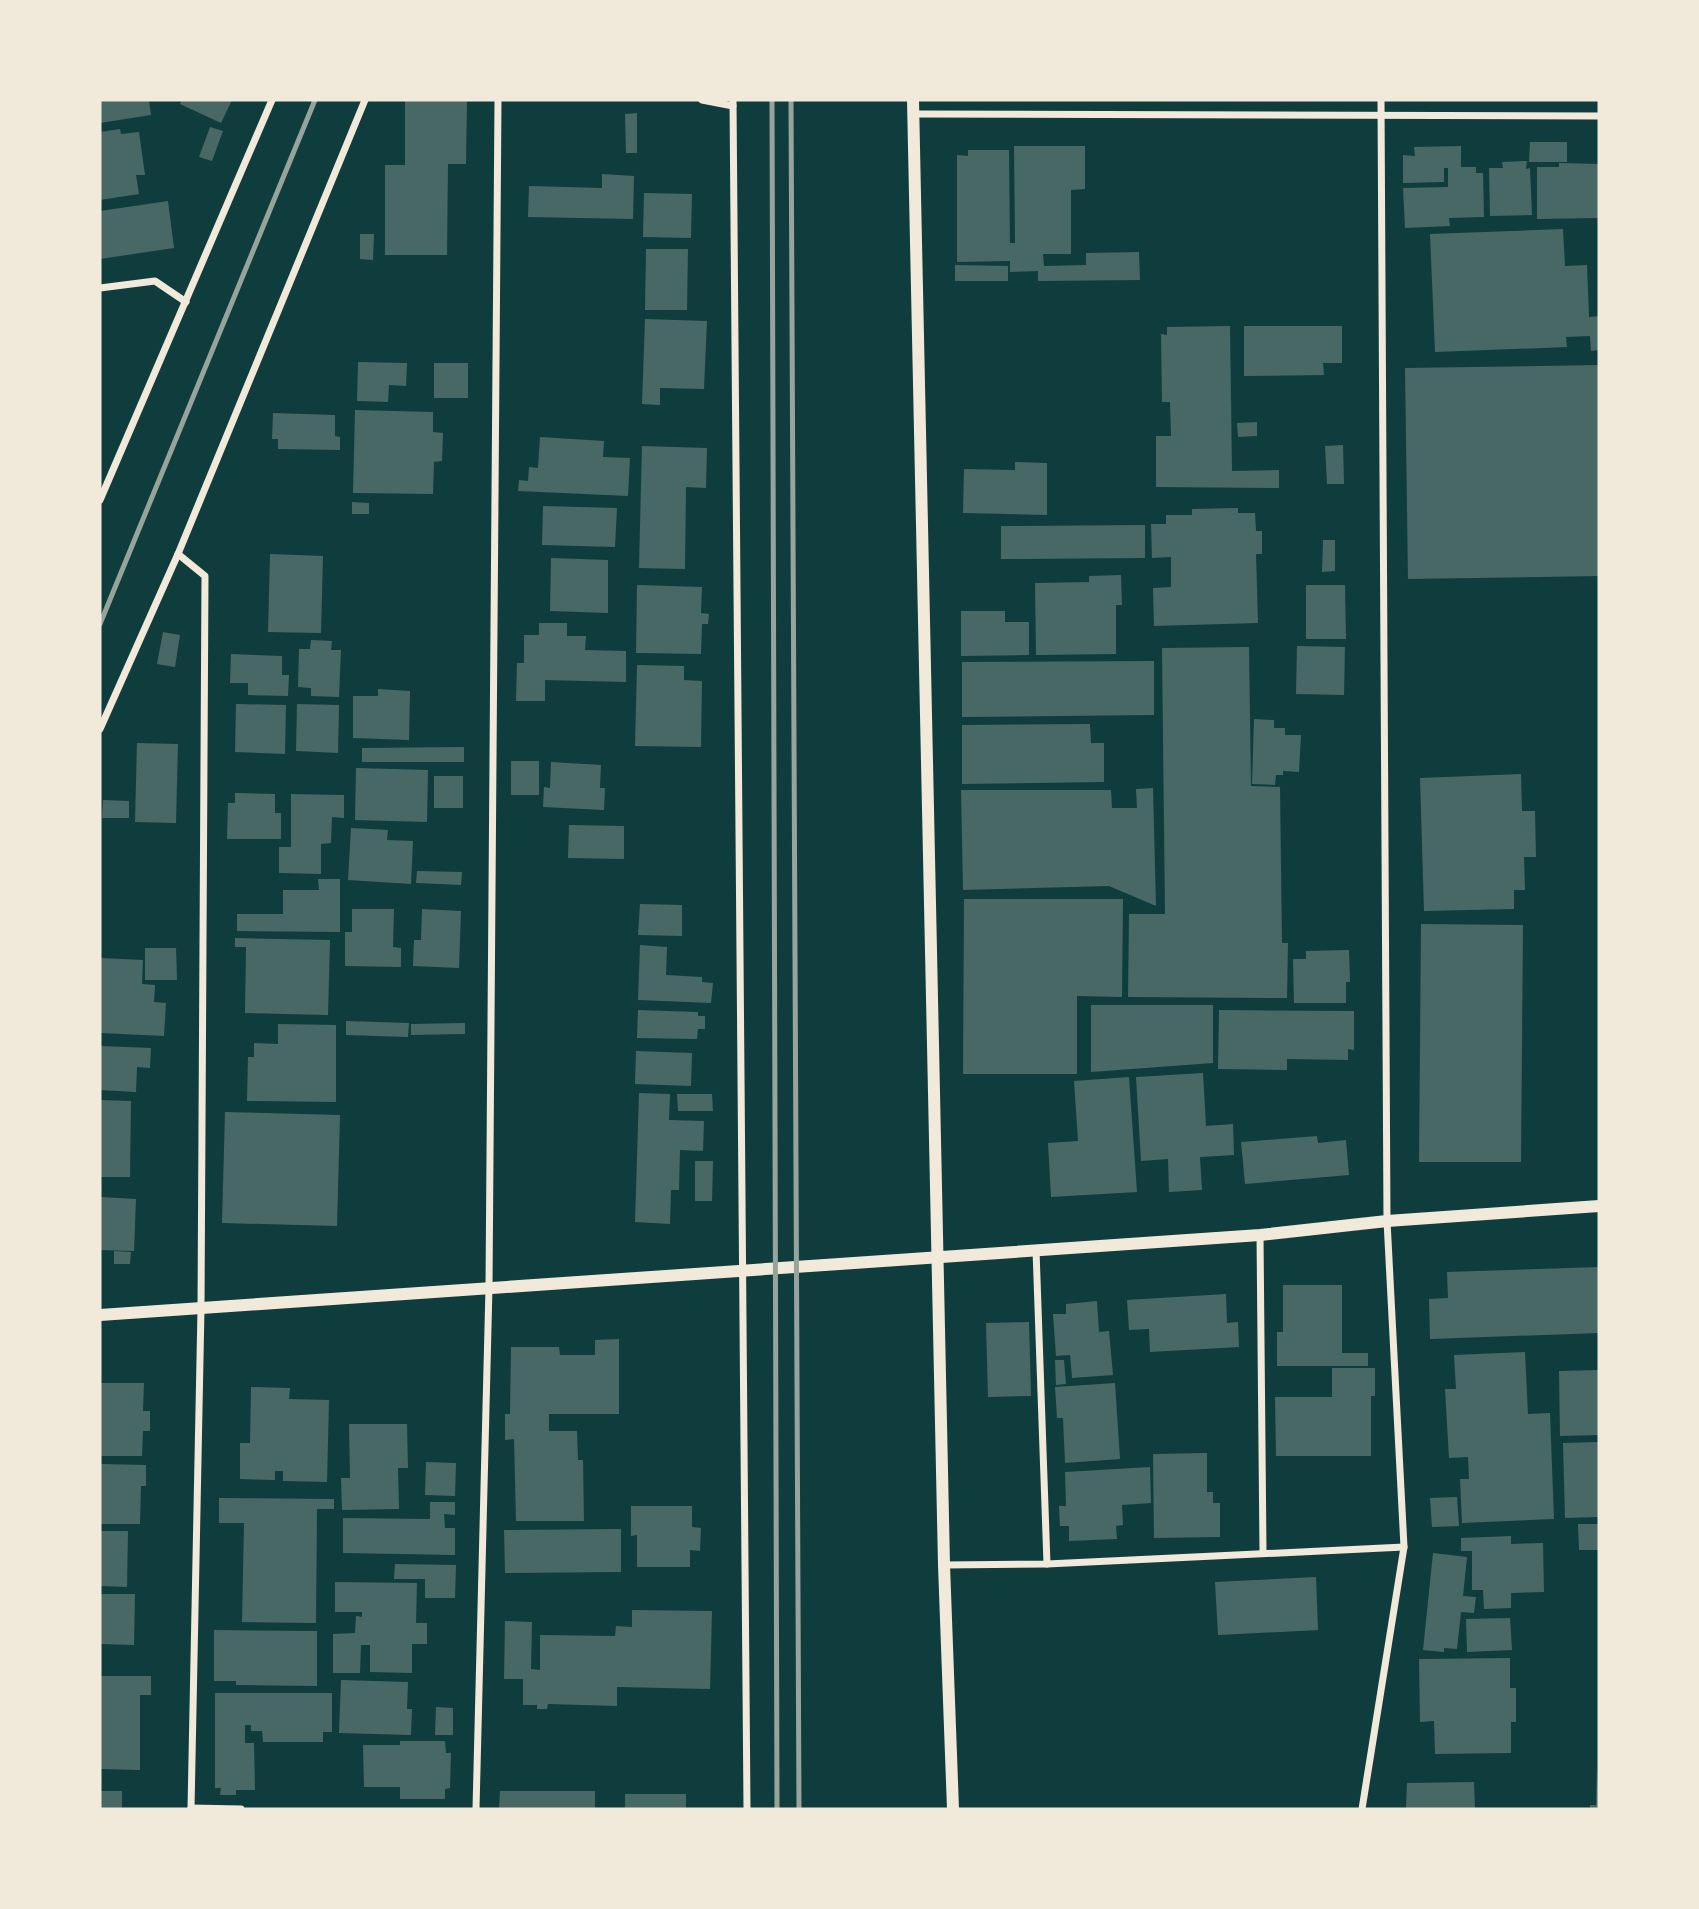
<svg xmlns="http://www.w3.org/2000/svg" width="1699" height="1909" font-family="'Fira Sans Condensed',sans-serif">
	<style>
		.building { fill: #486865 }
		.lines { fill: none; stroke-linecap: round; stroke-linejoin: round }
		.minor { stroke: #f1e9da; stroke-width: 7 }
		.tertiary { stroke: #f1e9da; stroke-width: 12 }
		.rail { stroke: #97a49c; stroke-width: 5 }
	</style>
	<rect width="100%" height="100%" fill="#0f3d3e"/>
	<g class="building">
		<path d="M100 100H149L151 115 100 123Z"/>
		<path d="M182 100H232L221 123 180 104Z"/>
		<path d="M405 100H467L466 164H448L447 255H385V165H405Z"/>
		<path d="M637 113V153H626L625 114Z"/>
		<path d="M210 127 223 131 212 161 199 157Z"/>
		<path d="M120 129 121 134 139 132 145 175H136L139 194 100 200V132Z"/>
		<path d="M1530 142H1567V162H1529Z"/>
		<path d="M1014 146H1085V189L1071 190V254H1043L1044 266 1086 265V253L1139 252 1140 280 1038 281V271L1010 272V261L957 262V155L968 156V150H1009L1010 243H1015Z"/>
		<path d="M1461 146V167H1476V173H1483L1484 217 1449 218 1450 226 1405 228 1403 188 1448 187V168H1444V182L1403 183V155L1415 156 1414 147Z"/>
		<path d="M1527 161 1526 169 1530 168 1532 215 1490 216 1489 168H1503L1502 162Z"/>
		<path d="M1559 163 1599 164V218L1537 219V167H1559Z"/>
		<path d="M602 174 634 176 633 219 528 217 529 186 602 188Z"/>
		<path d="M644 193 692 194 691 238 643 237Z"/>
		<path d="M168 201 174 248 100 259V211Z"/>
		<path d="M1563 229 1565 266 1587 265 1589 317 1599 316V350L1591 351 1590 336 1566 337 1567 347 1435 352 1430 234Z"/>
		<path d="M360 234H374L373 260 360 259Z"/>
		<path d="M646 249H688L687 310H645Z"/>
		<path d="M955 265 1008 266V281H955Z"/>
		<path d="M645 319 707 321 704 389 660 388V405L642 404Z"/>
		<path d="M1230 326 1232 471 1279 470V488L1156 487V436H1171L1170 402H1162L1161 334 1167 335V327Z"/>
		<path d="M1244 326H1342V363H1323L1324 375 1244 376Z"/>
		<path d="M358 362 407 363 406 386 389 385 388 402 357 401Z"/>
		<rect x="434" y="363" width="34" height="35"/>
		<path d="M1599 365V576L1408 579 1405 368Z"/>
		<path d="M355 410 433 412V432L443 433 442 461 434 462 433 494 353 493Z"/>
		<path d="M273 413 335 415V436L340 437V450L278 449V439H272Z"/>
		<path d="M1257 422V436L1238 437 1237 423Z"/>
		<path d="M540 437 604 441 603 457 630 458 628 496 518 491 519 480 528 481 529 467 538 468Z"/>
		<path d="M1343 445 1344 484H1327L1325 446Z"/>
		<path d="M642 446 707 448 706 488 686 487 685 569 639 568Z"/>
		<path d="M1015 462 1047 463V515L963 513 964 469 1015 470Z"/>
		<path d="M352 502 369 503V514H352Z"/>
		<path d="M543 506 617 508 615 547 542 545Z"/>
		<path d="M1238 508V513H1255L1256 531H1262V554H1256L1258 623 1154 626 1153 588 1171 587V557L1152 558 1151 524H1166V515H1192V509Z"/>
		<path d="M1145 525V558L1001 559V526Z"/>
		<path d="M1323 540H1335V571L1322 572Z"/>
		<path d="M270 554 323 556 321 633 268 632Z"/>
		<path d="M551 558 608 560V613L550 611Z"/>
		<path d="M1121 575 1122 605H1116V654L1036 655 1035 583 1089 582V576Z"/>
		<path d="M637 585 702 587 701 613 709 614 708 624H702L701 654 636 653Z"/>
		<path d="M1306 585H1345L1346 639H1306Z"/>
		<path d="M961 611H1005V622H1029V655L961 656Z"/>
		<path d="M539 623H567V636H586L585 650 626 651V682L545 680V701H516L517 663H524V635H539Z"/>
		<path d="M163 632 180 635 175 667 157 664Z"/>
		<path d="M311 640 332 641 331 650H341L339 697 311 696V688L298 687 299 649H310Z"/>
		<path d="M1297 646 1345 647 1344 695 1296 694Z"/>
		<path d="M1249 647 1251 786 1280 787 1282 943H1288L1287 998 1128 997 1129 914H1165L1162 648Z"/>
		<path d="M231 654 282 656V675H289L288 696 248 695V683H230Z"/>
		<path d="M1154 661V715L962 717V662Z"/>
		<path d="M637 665 684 666V680L702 681 701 747 635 746Z"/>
		<path d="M378 689 410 691 409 740 353 738V696H378Z"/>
		<path d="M236 704 286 705 285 754 235 752Z"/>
		<path d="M297 704 339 705 338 753 296 751Z"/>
		<path d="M1254 719 1274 720V728H1285V735H1301L1299 772 1283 771V775H1276L1275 785 1252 784Z"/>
		<path d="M1090 724 1091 743H1104V782L962 784V725Z"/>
		<path d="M137 743 178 744 176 823 135 822Z"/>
		<path d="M464 747V762H362V748Z"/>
		<rect x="511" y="761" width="28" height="34"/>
		<path d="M551 762 601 765 600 788H605L604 810 543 807 544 787 550 788Z"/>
		<path d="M356 768 428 770 427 822 355 820Z"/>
		<path d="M1521 774 1522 811H1535L1536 857H1524L1525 890H1514V909L1424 911 1420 778Z"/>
		<rect x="434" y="776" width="29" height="32"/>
		<path d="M1153 788 1156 906 1109 886 963 890 961 790H1111L1112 808H1137L1136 789Z"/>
		<path d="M235 793 275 794V813H281V839H227L228 803H235Z"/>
		<path d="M291 794 344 795V818L332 817 331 843 321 844V874L279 873V847H291Z"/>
		<path d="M103 800 129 801V818H102Z"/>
		<path d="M569 825 624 826V859L568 858Z"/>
		<path d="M351 828 388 830 387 840 413 841 411 884 348 880Z"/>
		<path d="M417 871 462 872 461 885 416 883Z"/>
		<path d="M318 879H340V932L237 931V914H283V890H319Z"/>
		<path d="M964 899H1123L1122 997 1077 996V1074H963Z"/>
		<path d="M640 904 682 905V936L638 935Z"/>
		<path d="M352 909H394L393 947 401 948V967L345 966V932H352Z"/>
		<path d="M422 909 461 911 459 968 413 966 414 940H421Z"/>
		<path d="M1421 924 1523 925 1521 1162H1419Z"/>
		<path d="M235 938 330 940 328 1015 245 1013 246 947H235Z"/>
		<path d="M640 945 667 947 666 975 702 977V982L713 983 711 1003 638 1000Z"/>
		<path d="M145 948H176L177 980H145Z"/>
		<path d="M1349 950 1350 982H1346V1003H1294L1293 959H1306V951Z"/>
		<path d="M100 958 143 960 142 984 155 985 154 1002 166 1003 164 1036 100 1033Z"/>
		<path d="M1091 1005H1213V1063L1091 1072Z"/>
		<path d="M638 1010 698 1012V1016H705V1029H698L697 1039 637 1038Z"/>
		<path d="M1219 1010 1354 1011V1050L1348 1049V1060L1287 1059V1070L1218 1069Z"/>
		<path d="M346 1021 409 1023 408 1037 346 1035Z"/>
		<path d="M465 1023V1034L411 1035V1024Z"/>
		<path d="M278 1024 336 1025V1102L247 1101 248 1057H254V1043L278 1044Z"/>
		<path d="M100 1046 151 1048 150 1068 137 1067 136 1092 100 1090Z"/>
		<path d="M636 1051 692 1053 691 1086 635 1084Z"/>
		<path d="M1203 1073 1206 1126 1233 1124 1234 1155 1200 1157 1202 1190 1169 1192 1168 1159 1141 1161 1136 1077Z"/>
		<path d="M1129 1077 1137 1192 1051 1197 1048 1143 1078 1141 1074 1081Z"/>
		<path d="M639 1093 670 1094 669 1120 704 1121 703 1151 680 1150 679 1190H671L670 1224 635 1222Z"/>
		<path d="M677 1094H712L713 1111H678Z"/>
		<path d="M100 1100 131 1101 130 1177H100Z"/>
		<path d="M225 1112 340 1115 337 1226 222 1223Z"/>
		<path d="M1317 1136 1318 1143 1346 1140 1349 1175 1245 1184 1241 1142Z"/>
		<path d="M695 1161H713L712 1201H695Z"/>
		<path d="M100 1197 136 1199 134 1251 100 1250Z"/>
		<path d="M114 1251 131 1252 130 1264H114Z"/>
		<path d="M1599 1267V1333L1430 1339 1429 1299 1448 1298 1447 1272Z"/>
		<path d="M1283 1285H1342V1353H1368V1366H1277V1332H1283Z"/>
		<path d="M1226 1294 1227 1323 1238 1322 1239 1347 1150 1352 1149 1329 1129 1330 1127 1300Z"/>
		<path d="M1097 1301 1099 1332 1109 1331 1113 1375 1072 1378 1070 1355 1056 1356 1053 1314H1066V1304Z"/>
		<path d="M1029 1322 1031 1396 988 1397 986 1323Z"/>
		<path d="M619 1339V1414H549V1431H577L578 1460H583L584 1521H516L514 1439 505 1440V1414H510L511 1347H559L560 1355H595V1340Z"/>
		<path d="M1525 1352 1528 1414 1550 1413 1554 1519 1462 1523 1460 1479H1469L1468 1457 1449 1458 1445 1389H1456L1454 1355Z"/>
		<path d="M1055 1360H1064L1066 1384 1056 1385Z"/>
		<path d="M1332 1368H1375V1396H1371V1456H1276L1275 1397H1332Z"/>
		<path d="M1599 1370V1435L1560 1436 1559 1371Z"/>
		<path d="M100 1383H144L143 1411H150V1431H143L142 1456H100Z"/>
		<path d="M1115 1383 1120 1459 1065 1463 1063 1418H1057L1055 1387Z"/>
		<path d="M251 1387 290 1388 289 1399 329 1400 327 1482 283 1481V1471H275V1480L240 1479V1443H250Z"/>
		<path d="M349 1424H407L408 1468H398L399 1509 342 1510 341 1478H350Z"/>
		<path d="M1599 1442V1517L1565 1518 1563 1443Z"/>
		<path d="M1207 1453V1492H1213V1503H1220V1537L1154 1538 1153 1454Z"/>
		<path d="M426 1462 456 1463 455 1496 425 1495Z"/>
		<path d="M100 1464 146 1465V1486H141L140 1524H100Z"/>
		<path d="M1150 1467 1151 1503 1122 1505 1123 1525 1116 1526 1117 1539 1069 1541V1526H1060L1059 1506H1066L1065 1472Z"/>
		<path d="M1457 1497 1459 1526 1432 1527 1430 1498Z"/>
		<path d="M219 1498 334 1499V1509H317L316 1623 242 1622 244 1523H219Z"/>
		<path d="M430 1502H455V1515L444 1514 445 1528H455V1555L343 1553V1518L430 1519Z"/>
		<path d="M631 1506H692V1527L701 1528 700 1551 690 1550V1567H637V1535L631 1536Z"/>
		<path d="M1578 1524H1599V1550H1579Z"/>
		<path d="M621 1529V1572L505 1573 504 1530Z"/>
		<path d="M100 1531H128L127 1587 100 1586Z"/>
		<path d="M1511 1536V1544L1543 1543 1544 1592 1511 1593V1608L1484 1609 1483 1590H1472V1551H1461V1538Z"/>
		<path d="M1433 1553 1467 1557 1463 1596 1476 1597 1474 1613 1461 1612 1457 1649 1444 1648V1652L1423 1650Z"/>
		<path d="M395 1564 456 1565 455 1598H425V1579H394Z"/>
		<path d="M1316 1577 1318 1630 1218 1635 1215 1582Z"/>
		<path d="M335 1582 417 1583 416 1623H427V1644H412V1673L370 1672V1645H361L360 1673H333V1634L355 1633 356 1616 362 1617V1612H335Z"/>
		<path d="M100 1594H135L134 1645 100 1644Z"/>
		<path d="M632 1610 712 1611 710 1689 617 1687V1706L548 1704 547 1709H537V1705H523V1679H504L505 1621 532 1622 531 1669 540 1670V1635L615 1636 616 1626 632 1627Z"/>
		<path d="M1510 1618 1512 1650 1467 1652 1466 1619Z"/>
		<path d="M214 1630 317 1631V1686L236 1685V1681H214Z"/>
		<path d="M1510 1658V1688H1516V1722H1511V1753L1435 1754 1434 1721 1420 1722 1419 1659Z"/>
		<path d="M100 1676H151V1695H140V1770L100 1769Z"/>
		<path d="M341 1680 408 1682 407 1709H412L411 1735 339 1733Z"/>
		<path d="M215 1693H332V1732H323V1742H263L262 1731H251V1725H245V1743H254L255 1790H236V1795H220L221 1788H215Z"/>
		<path d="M436 1707 453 1708V1735H435Z"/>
		<path d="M400 1741H445L446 1753H451L450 1788 445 1789V1799H400V1787H364L363 1745H400Z"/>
		<path d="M1597 1767 1599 1809H1590V1805H1596Z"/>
		<path d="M1474 1782 1475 1809H1406L1407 1783Z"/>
		<rect x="100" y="1791" width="22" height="18"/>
		<path d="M500 1791H595V1809L499 1808Z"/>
		<rect x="625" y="1794" width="61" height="15"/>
	</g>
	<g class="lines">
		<g class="minor">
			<path d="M702 100 733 106"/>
			<path d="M733 100 747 1809"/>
			<path d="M913 114 1599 116"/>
			<path d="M100 288 155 281 186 302"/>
			<path d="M100 500 272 100"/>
			<path d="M178 554 205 576 201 1309 191 1809"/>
			<path d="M100 729 178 554 365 100"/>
			<path d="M1260 1235 1263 1552"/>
			<path d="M1036 1250 1047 1564"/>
			<path d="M944 1565 1047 1564 1404 1547"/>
			<path d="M191 1808 241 1809"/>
			<path d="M476 1809 489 1287 498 100"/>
			<path d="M1362 1809 1404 1547 1387 1221 1381 100"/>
		</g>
		<g class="tertiary">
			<path d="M913 100 944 1565 953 1809"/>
			<path d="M100 1315 1260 1235 1387 1221 1599 1206"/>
		</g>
		<g class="rail">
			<path d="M772 100 777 1809"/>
			<path d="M791 100C792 670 798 1239 799 1809"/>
			<path d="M100 624 315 100"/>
		</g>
	</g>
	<rect width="1699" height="1909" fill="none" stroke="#f1e9da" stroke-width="203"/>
</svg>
